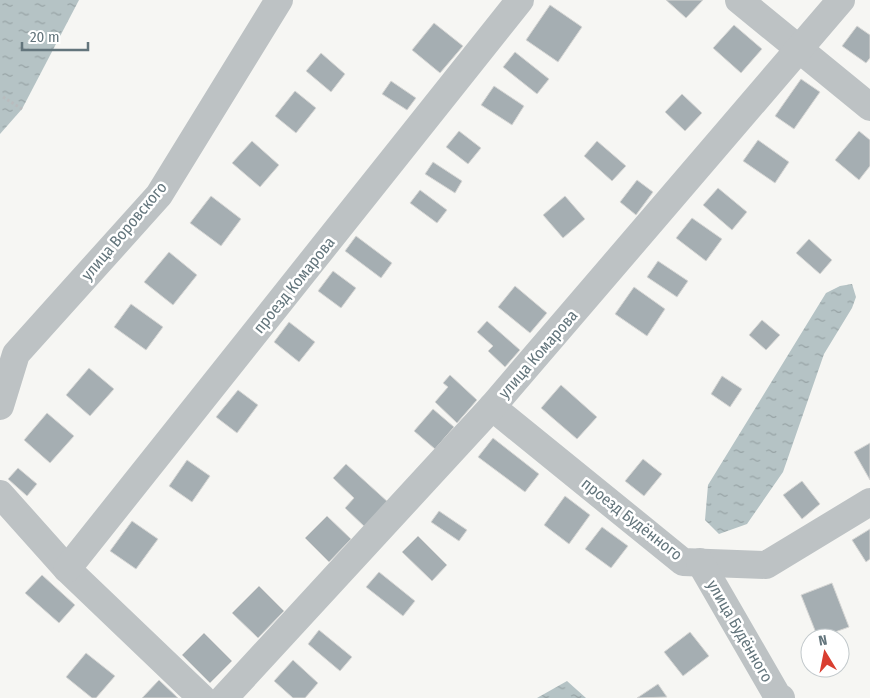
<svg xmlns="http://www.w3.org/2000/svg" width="870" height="698" font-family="'Fira Sans Condensed',sans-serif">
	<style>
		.water { fill: url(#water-ripples) }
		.building { fill: #a5aeb2; stroke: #d7d7d5 }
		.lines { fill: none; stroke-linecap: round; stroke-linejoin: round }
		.path { stroke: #b9bcbe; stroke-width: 3; stroke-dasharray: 2.5 2.5; stroke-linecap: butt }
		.minor { stroke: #bdc2c4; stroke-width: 28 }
		.labels { text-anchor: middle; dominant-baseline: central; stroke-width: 5; stroke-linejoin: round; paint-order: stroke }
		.street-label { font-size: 16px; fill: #63757c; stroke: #fff }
	</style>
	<defs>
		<pattern id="water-ripples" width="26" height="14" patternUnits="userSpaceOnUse" patternTransform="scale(1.25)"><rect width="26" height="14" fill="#b5c3c5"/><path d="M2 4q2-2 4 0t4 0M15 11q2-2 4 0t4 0" fill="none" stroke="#97a3a5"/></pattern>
	</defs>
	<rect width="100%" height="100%" fill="#f6f6f3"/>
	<g class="water">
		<path d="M0 0H79L22 109 0 134Z"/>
		<path d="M852 284 856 297 852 308 824 354 783 472 747 524 719 534 705 520 708 485 826 293 840 286Z"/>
		<path d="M567 681 586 698H537Z"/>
	</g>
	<g class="building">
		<path d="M666 0H703L686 18Z"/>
		<path d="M550 5 582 27 558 62 526 40Z"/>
		<path d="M434 23 463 46 440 73 412 50Z"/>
		<path d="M734 25 762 49 741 73 713 48Z"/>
		<path d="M857 26 870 35V58L866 63 842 46Z"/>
		<path d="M515 52 549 79 537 94 503 67Z"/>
		<path d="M321 53 345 74 331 92 306 71Z"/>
		<path d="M801 79 820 92 794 129 775 116Z"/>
		<path d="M391 81 416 98 407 110 382 94Z"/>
		<path d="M494 86 524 106 512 125 481 105Z"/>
		<path d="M295 91 316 108 296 133 275 116Z"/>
		<path d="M682 94 702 113 685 131 665 112Z"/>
		<path d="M459 131 481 148 468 164 446 147Z"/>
		<path d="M859 131 870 140V166L859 180 835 160Z"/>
		<path d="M758 140 789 162 775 183 743 161Z"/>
		<path d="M252 141 279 165 260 187 232 163Z"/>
		<path d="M597 141 626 166 612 181 584 156Z"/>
		<path d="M433 162 462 181 455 193 425 174Z"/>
		<path d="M637 180 653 192 636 215 620 202Z"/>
		<path d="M718 188 747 212 732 230 703 205Z"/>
		<path d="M420 190 447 210 437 223 410 203Z"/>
		<path d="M211 196 241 219 221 246 190 223Z"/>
		<path d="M565 196 585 219 563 238 543 215Z"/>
		<path d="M692 218 722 239 706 261 676 238Z"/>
		<path d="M356 236 392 263 381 278 345 251Z"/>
		<path d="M809 239 832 260 820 274 796 253Z"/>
		<path d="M169 252 197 275 173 305 144 282Z"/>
		<path d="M658 261 688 281 677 297 647 277Z"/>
		<path d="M333 271 356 288 341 308 318 291Z"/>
		<path d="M515 286 547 313 530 333 498 307Z"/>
		<path d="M634 287 665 309 647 336 615 314Z"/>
		<path d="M131 304 163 327 146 350 114 327Z"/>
		<path d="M762 320 780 335 766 350 749 335Z"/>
		<path d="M487 321 520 350 505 367 488 351 493 346 477 332Z"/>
		<path d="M289 322 315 342 299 362 274 342Z"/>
		<path d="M89 368 114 389 90 416 66 395Z"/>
		<path d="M450 375 477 400 457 423 435 402 448 387 443 383Z"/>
		<path d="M722 376 742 389 730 407 711 394Z"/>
		<path d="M561 385 597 417 577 439 541 408Z"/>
		<path d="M238 390 258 405 237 433 216 417Z"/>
		<path d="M433 409 454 427 435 449 414 431Z"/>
		<path d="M47 413 74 436 50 463 24 440Z"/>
		<path d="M493 438 539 474 525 492 478 457Z"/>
		<path d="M870 443V480L854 452Z"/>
		<path d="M643 459 662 474 644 496 625 481Z"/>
		<path d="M187 460 210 476 192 502 169 486Z"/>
		<path d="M346 464 389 503 366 528 345 508 354 498 333 478Z"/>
		<path d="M18 468 37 484 27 496 8 479Z"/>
		<path d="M802 481 820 504 802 519 783 495Z"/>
		<path d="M565 496 590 515 569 544 544 525Z"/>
		<path d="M439 511 467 530 459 541 431 522Z"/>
		<path d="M327 516 351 539 329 562 305 538Z"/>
		<path d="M132 521 158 539 136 569 110 551Z"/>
		<path d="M602 527 628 546 611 568 585 549Z"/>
		<path d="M870 529V559L866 562 852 540Z"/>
		<path d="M418 536 447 565 432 581 402 552Z"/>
		<path d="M379 572 415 601 403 616 366 587Z"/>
		<path d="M42 575 75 605 59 623 25 593Z"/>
		<path d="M832 583 849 627 818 638 801 595Z"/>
		<path d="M259 586 284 611 258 638 232 613Z"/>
		<path d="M319 630 352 657 340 671 308 644Z"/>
		<path d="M690 632 709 656 683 676 664 652Z"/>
		<path d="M204 633 232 661 210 683 182 655Z"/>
		<path d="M86 653 115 676 96 698H92L66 677Z"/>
		<path d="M293 660 318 683 305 698H293L274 681Z"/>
		<path d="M159 680 178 698H142Z"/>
		<path d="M658 684 667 697 637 698Z"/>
	</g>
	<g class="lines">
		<path class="path" d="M3 97 22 109"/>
		<g class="minor">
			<path d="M739 0 870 107"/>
			<path d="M0 406 16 354 159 195 279 0"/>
			<path d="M492 407 683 562 766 565 870 502"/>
			<path d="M0 494 67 569 202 698"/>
			<path d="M700 562 778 697 781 698"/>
			<path d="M67 569 520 0"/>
			<path d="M224 698 492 407 841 0"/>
		</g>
	</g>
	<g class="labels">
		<g class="street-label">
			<text transform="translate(124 231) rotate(-50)">улица Воровского</text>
			<text transform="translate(294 285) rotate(-51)">проезд Комарова</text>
			<text transform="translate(538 354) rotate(-49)">улица Комарова</text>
			<text transform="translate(632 519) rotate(38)">проезд Будённого</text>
			<text transform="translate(740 631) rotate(60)">улица Будённого</text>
		</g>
	</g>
	<g transform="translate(825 653) rotate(350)"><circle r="24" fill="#ffffff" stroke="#c1c8cb"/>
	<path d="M0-4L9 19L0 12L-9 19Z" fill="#d93e30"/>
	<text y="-8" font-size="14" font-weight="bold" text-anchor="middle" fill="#63757c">N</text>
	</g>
	<path d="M22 42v8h66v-8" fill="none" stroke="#63757c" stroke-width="2.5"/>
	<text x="30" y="42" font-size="15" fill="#63757c" stroke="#ffffff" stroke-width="4" paint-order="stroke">20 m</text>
</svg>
